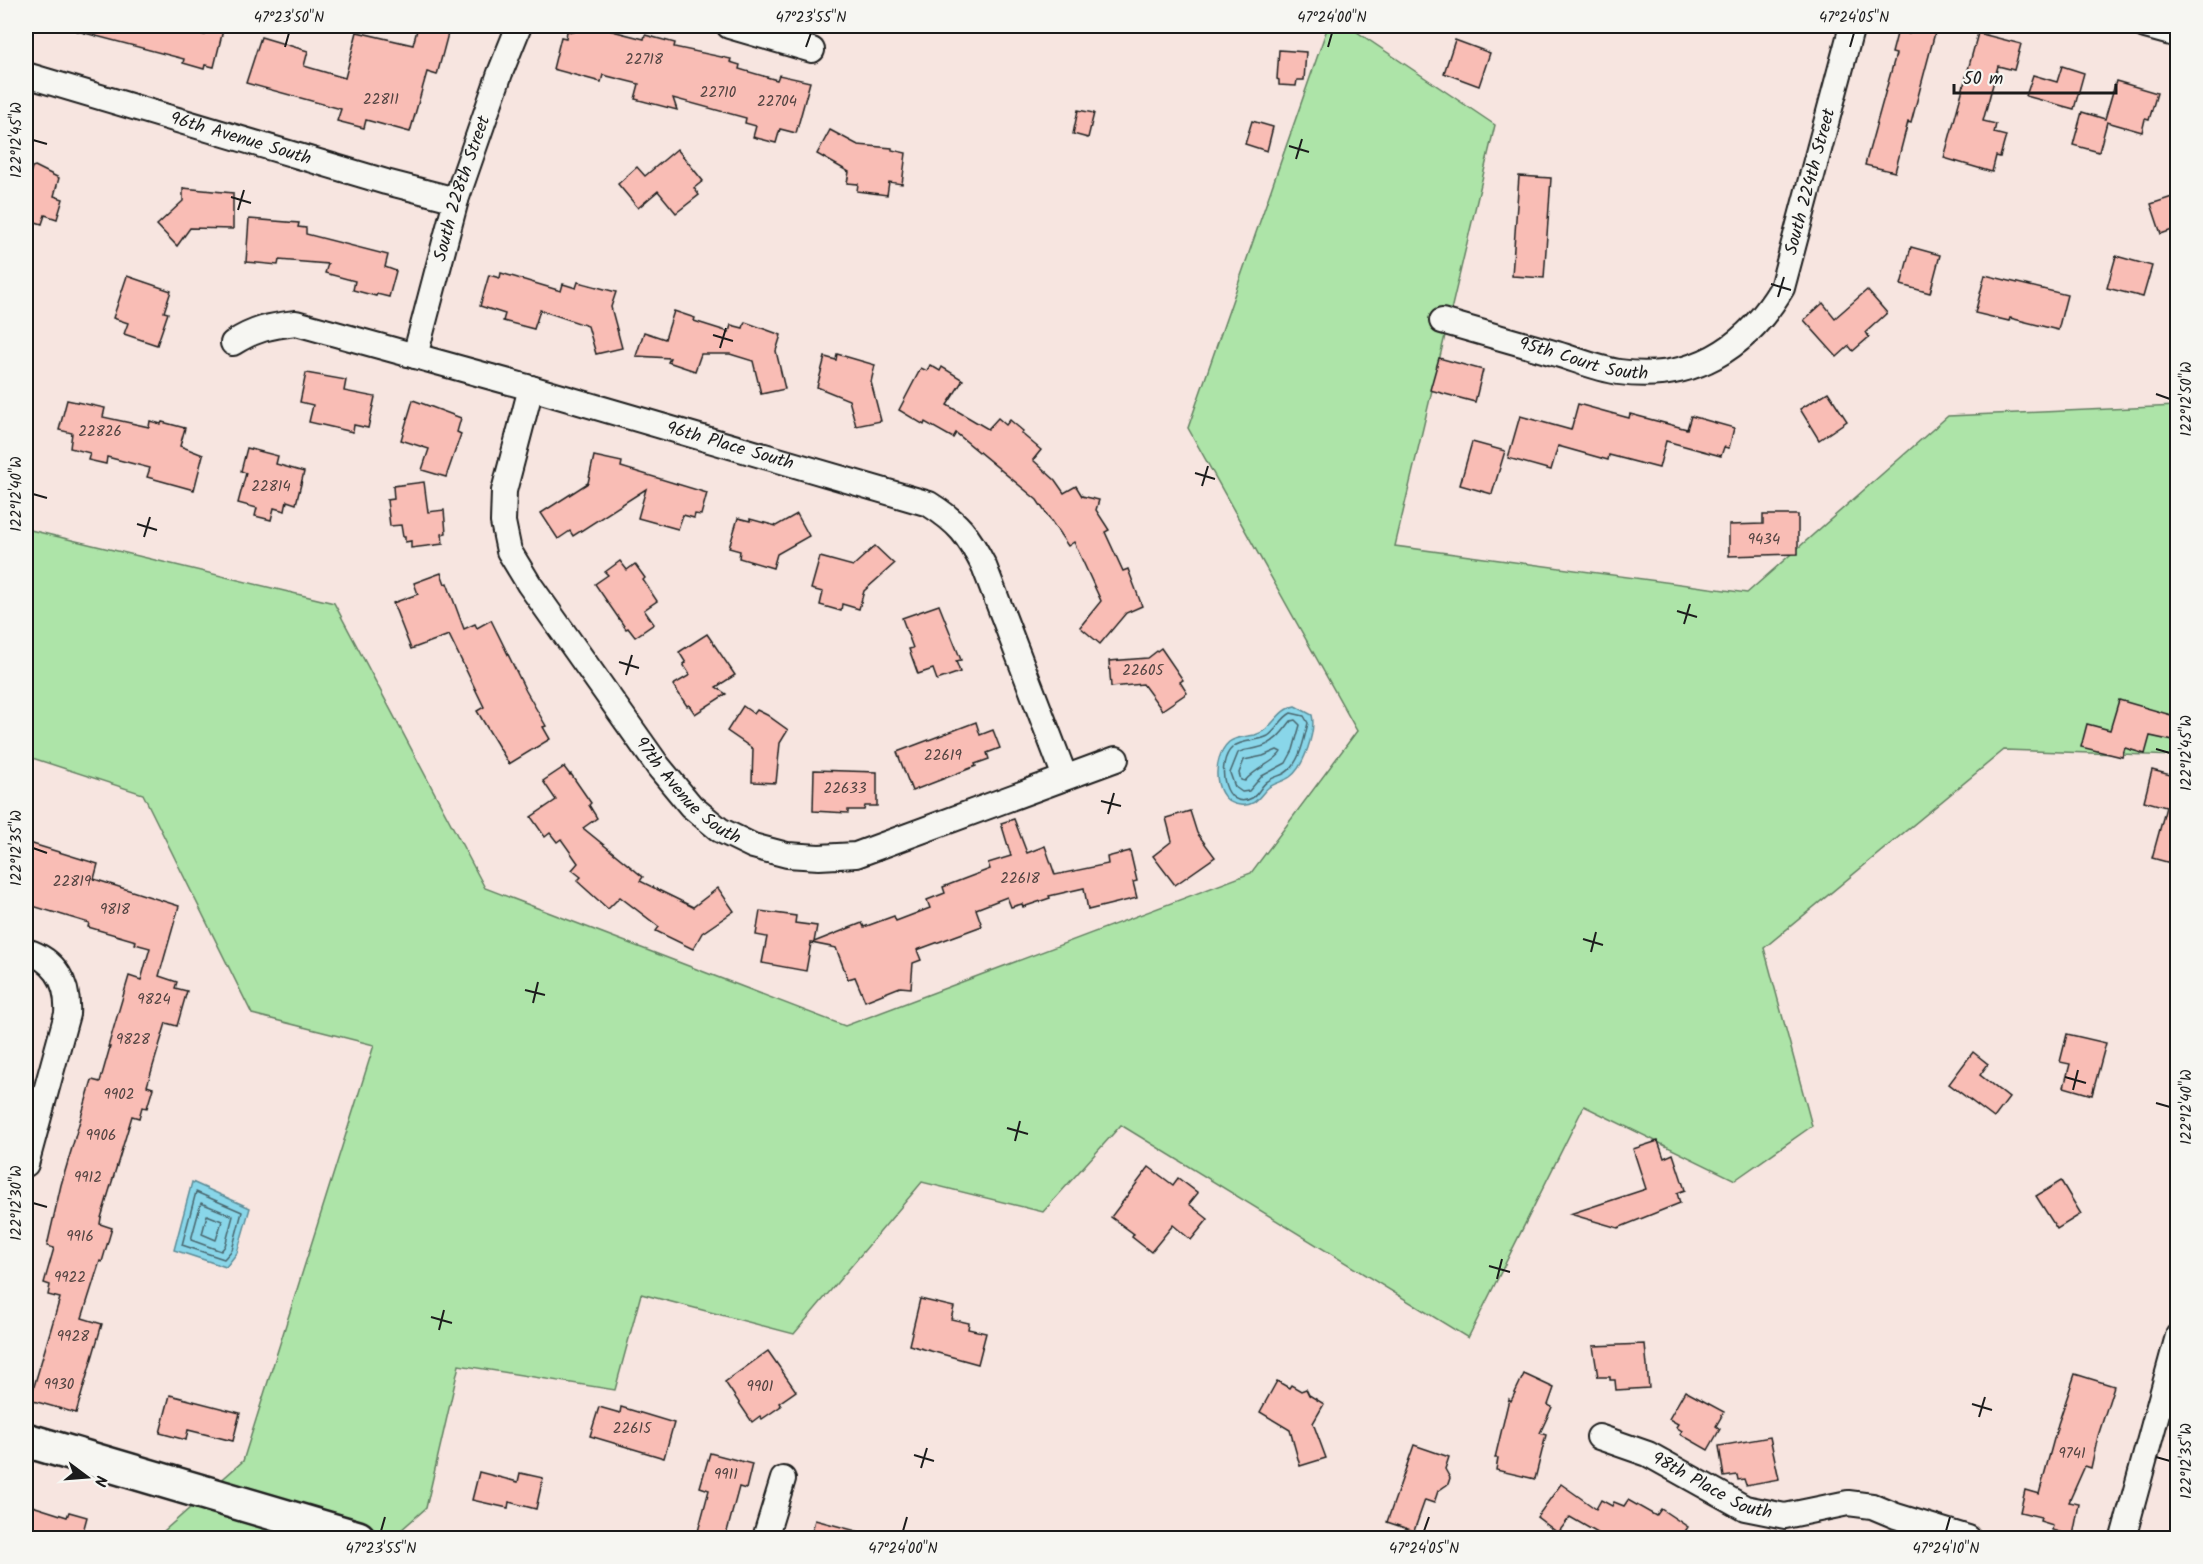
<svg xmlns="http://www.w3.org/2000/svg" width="2203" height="1564" font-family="Kalam,sans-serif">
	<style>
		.green { fill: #ade4a8; stroke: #648062; stroke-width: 1.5 }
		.water { fill: #89d6e9; stroke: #5d8c97; stroke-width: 1.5 }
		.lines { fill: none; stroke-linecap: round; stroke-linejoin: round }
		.shore { stroke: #48666e; stroke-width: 1.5 }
		.building { fill: #f9bdb5; stroke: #1c1c1c; stroke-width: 1.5 }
		.street-casing { stroke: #1c1c1c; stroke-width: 28 }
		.secondary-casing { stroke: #1c1c1c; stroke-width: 38 }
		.street { stroke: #f6f6f2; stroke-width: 24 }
		.secondary { stroke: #f6f6f2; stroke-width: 33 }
		.ticks { fill: none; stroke: #1c1c1c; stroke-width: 2 }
		.labels { text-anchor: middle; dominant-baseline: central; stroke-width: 5; stroke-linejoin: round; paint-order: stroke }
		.number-label { font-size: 15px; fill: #534442 }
		.street-label { font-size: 18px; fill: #1c1c1c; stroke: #f6f6f2 }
		.neatline { fill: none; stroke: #1c1c1c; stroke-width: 2 }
		.ticks-label { font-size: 15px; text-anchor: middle; fill: #1c1c1c }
	</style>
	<rect width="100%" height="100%" fill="#f7e5e0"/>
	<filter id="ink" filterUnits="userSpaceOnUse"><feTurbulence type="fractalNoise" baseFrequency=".0167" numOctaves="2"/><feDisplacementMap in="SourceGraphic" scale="12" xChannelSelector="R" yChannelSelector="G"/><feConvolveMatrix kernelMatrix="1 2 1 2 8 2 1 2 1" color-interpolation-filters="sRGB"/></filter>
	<g filter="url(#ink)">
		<path class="green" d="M1328 26H1348L1495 125 1395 546 1747 593 1948 416 2177 406V756L2004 750 1764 948 1812 1126 1735 1180 1584 1106 1468 1338 1121 1125 1043 1212 922 1182 794 1334 641 1294 615 1390 459 1365 426 1508 392 1538H156L243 1461 374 1045 252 1014 143 794 26 756V529L334 603 485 888 845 1026 1251 873 1357 731 1188 428Z"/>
		<g class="water">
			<path d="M1295 706 1312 715C1316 731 1304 767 1290 777 1284 781 1276 783 1269 787 1259 795 1257 807 1240 805 1212 802 1211 758 1229 742 1237 736 1246 737 1255 735 1273 730 1277 709 1295 706Z"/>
			<path d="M192 1182 250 1208 237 1253 226 1267 174 1250Z"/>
		</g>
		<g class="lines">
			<g class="shore">
				<path d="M1291 713 1304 716 1308 723C1304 739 1300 764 1285 773 1280 776 1273 777 1268 781 1261 785 1259 794 1252 798 1225 813 1214 763 1233 747 1242 739 1257 742 1268 736 1278 729 1281 718 1291 713Z"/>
				<path d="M1295 720 1300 725 1293 750 1286 763 1262 776 1249 791 1242 792 1235 787 1230 773 1238 753C1244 749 1250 750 1257 748 1273 745 1282 733 1291 721Z"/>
				<path d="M1277 750 1281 752C1276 762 1255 768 1245 781L1241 780 1239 773 1244 760 1263 756Z"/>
				<path d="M196 1192 242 1212 232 1250 224 1259 182 1245Z"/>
				<path d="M201 1203 233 1216 225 1246 221 1251 191 1240Z"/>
				<path d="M207 1215 222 1221 216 1240 202 1234Z"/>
			</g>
		</g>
		<g class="building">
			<path d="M78 26H168L205 35 207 26H224L214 67 205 65 204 69 183 63 184 59 77 31Z"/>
			<path d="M418 26H450L437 75 427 72 410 132 366 120 364 128 337 121 341 109 246 83 261 37 308 51 304 66 345 78 357 32 413 45Z"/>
			<path d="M575 26H593L644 39 645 35 675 43 674 47 731 59 730 62 740 65 739 69 777 80 779 75 810 82 796 133 780 129 776 143 753 137 756 126 745 123 746 118 673 98 677 110 635 99 639 84 603 75 601 82 553 69 561 37 566 38 567 31 574 32Z"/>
			<path d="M1912 26H1923L1936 29 1911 123 1908 122 1895 172 1865 165 1896 54 1892 53 1898 30 1909 34Z"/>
			<path d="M1978 33 2021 44 2014 70 1998 66 1983 121 1996 124 1994 133 2006 136 2000 157 1996 156 1992 172 1944 158Z"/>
			<path d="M1455 40 1490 53 1479 86 1444 73Z"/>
			<path d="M1279 50 1306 52 1304 80H1297L1296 86 1279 85V80L1277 79Z"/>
			<path d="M2062 66 2084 73 2074 109 2026 96 2033 75 2057 82Z"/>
			<path d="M2116 81 2157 93 2149 120 2145 119 2142 132 2107 122 2099 152 2073 145 2082 112 2105 119Z"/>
			<path d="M1078 110 1094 113 1088 138 1073 134Z"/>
			<path d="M1252 121 1273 127 1267 151 1245 144Z"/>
			<path d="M830 130 858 145 892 148V150L906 153 902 184 889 182 887 195 857 191 858 184 847 183 849 172 817 154Z"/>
			<path d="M677 149 703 181 694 188 699 195 676 213 658 191 638 208 618 184 637 167 645 176Z"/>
			<path d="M35 166 59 178 54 196 63 199 57 219 45 215 42 224 26 219V169L31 171 32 167Z"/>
			<path d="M1519 176 1551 178 1544 278 1512 276Z"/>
			<path d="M183 188 233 193V229L190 228 177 246 157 225 183 201Z"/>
			<path d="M2178 195V228L2161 234 2151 204Z"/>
			<path d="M249 219 299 223 298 227 306 228V234L388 255 385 267 396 271 389 297 377 294 376 296 353 290 355 281 325 273 328 264 279 260 278 265 246 262Z"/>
			<path d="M1911 247 1940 255 1930 293 1901 285Z"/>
			<path d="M2116 256 2152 266 2143 297 2107 288Z"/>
			<path d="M501 273 561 291 563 284 576 288 578 282 616 292 611 307 622 348 596 354 588 326 540 310 534 329 503 321 505 314 480 306 489 275 500 278Z"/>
			<path d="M1985 275 2067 295 2058 330 2010 318 2009 321 1975 313Z"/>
			<path d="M127 276 171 291 164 312 168 313 157 345 124 334 128 323 113 318Z"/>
			<path d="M1867 290 1887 313 1866 332 1869 337 1853 351 1849 346 1837 357 1804 320 1823 303 1835 318Z"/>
			<path d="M674 311 695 318 694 321 729 332 731 325 743 328 745 322 781 335 776 351 785 389 761 394 753 361 730 354H701L695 371 668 362 670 358 636 356 644 332 665 339Z"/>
			<path d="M837 354 875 365 871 382 881 421 856 426 849 400 817 387 825 357 836 360Z"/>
			<path d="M1439 358 1483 370 1475 402 1430 390Z"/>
			<path d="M930 365 940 371 942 367 963 380 947 405 988 429 998 418 1006 425 1010 420 1023 431 1021 433 1041 450 1033 460 1055 480 1064 493 1076 486 1082 496 1099 500 1096 510 1109 530 1105 532 1123 571 1128 569 1142 606 1126 613 1100 644 1080 627 1101 601 1074 542 1068 546 1037 500 956 433 953 438 925 422 924 425 899 410 921 368 927 371Z"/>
			<path d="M306 373 346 380 344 391 375 397 368 428 354 425 353 432 309 422 313 405 300 402Z"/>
			<path d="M1828 392 1847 421 1819 440 1800 409Z"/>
			<path d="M67 400 105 408 103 417 149 427 150 421 161 424 162 422 185 428 180 446 203 455 194 490 147 477 150 468 107 457 106 464 88 460 90 453 70 448 72 433 59 430Z"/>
			<path d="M413 400 461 418 457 432 461 434 446 477 422 470 429 449 401 440Z"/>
			<path d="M1578 404 1629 418 1630 414 1687 429 1691 416 1734 428 1729 448 1724 447 1721 456 1666 441 1659 468 1609 455 1608 460 1558 446 1551 470 1508 458 1520 416 1571 430Z"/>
			<path d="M1472 442 1505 451 1492 494 1460 485Z"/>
			<path d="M247 448 278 456 276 464 304 472 296 504 287 501 285 511 274 508 271 520 255 516 257 508 238 503 246 473 241 471Z"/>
			<path d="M594 456 622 462 621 467 707 493 701 515 695 514 694 518 683 515 678 529 638 518 646 489 573 536 570 531 558 539 541 513 588 483Z"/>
			<path d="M424 482 428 512 444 510 446 533 442 534 443 544 411 548V541L405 542V537H403L401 525 390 526 387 500 394 499 393 486Z"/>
			<path d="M797 514 809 536 777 554 773 568 739 558 740 551 729 548 738 518 750 521V519L776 526Z"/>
			<path d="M1763 515H1798V554L1729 556V525L1763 524Z"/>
			<path d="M875 546 894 564 864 591 859 609 842 604 841 611 820 605 823 592 811 589 820 557 853 566Z"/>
			<path d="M620 561 627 570 635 564 645 578 643 580 657 601 644 610 654 624 635 637 628 628 626 629 595 584 608 575 605 572Z"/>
			<path d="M441 573 445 584 447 583 464 629 475 624 477 628 491 620 526 691 546 726 543 727 550 739 509 764 477 711 484 707 449 635 411 649 393 603 418 594 414 583Z"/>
			<path d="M939 605 961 660 956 661 960 672 937 680 933 669 918 674 909 649 913 648 902 618Z"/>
			<path d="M707 634 735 675 716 687 726 694 695 714 689 705 687 706 673 685 690 675 683 664 686 663 679 652Z"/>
			<path d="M1161 648 1183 680 1180 682 1187 693 1162 710 1143 684 1111 687 1109 661 1148 658Z"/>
			<path d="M2119 700 2178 717V742L2150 736 2145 754 2125 748 2122 757 2081 747 2087 724 2110 730Z"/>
			<path d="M743 706 754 714 757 710 767 715 788 730 780 743 776 783 752 782 753 749 727 731Z"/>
			<path d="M976 722 980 735 993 730 1000 748 987 753 989 759 975 764 976 766 912 791 897 752Z"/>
			<path d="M564 767 570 775 571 774 591 803 589 805 597 818 583 828 643 877 640 881 693 907 718 888 734 911 702 933 693 949 656 931 659 927 620 897 608 909 577 881 581 877 572 870 578 863 561 839 557 842 550 833 545 837 531 817 556 800 543 781Z"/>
			<path d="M814 770 877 772V806H865L864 810H848V813L813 811Z"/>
			<path d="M2152 770 2178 777V865L2152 858 2166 807 2144 801Z"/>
			<path d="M1190 811 1197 833 1215 857 1175 885 1153 856 1172 841 1166 818Z"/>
			<path d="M1014 819 1027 853 1045 846 1055 875 1108 864 1107 857 1130 851 1137 881 1133 882 1137 898 1088 910 1084 888 1049 896 1050 898 1023 907 1022 904 1011 907 1007 897 976 909 982 926 917 950 921 960 913 963 911 988 900 987 865 1001 855 977 848 979 836 948 811 943 806 971 762 963 767 937 756 935 760 911 796 916 795 923 817 926 814 942 862 923 864 927 894 916 896 921 930 908 927 900 945 893 943 887 990 869 988 863 1011 856 1001 823Z"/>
			<path d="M26 842 98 864 94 879 179 906 159 976 177 982 175 988 187 991 177 1026 166 1023 147 1086 153 1088 147 1108 142 1107 139 1118 132 1116 101 1218 100 1224 112 1228 102 1262 100 1261 82 1318 102 1324 76 1413 30 1400 60 1298 48 1295 50 1285 44 1283 54 1248 47 1246 61 1185 92 1080 100 1082 110 1047H108L129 976 141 980 150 948 135 944 136 941 88 927 89 923 26 904Z"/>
			<path d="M2067 1034 2106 1043 2092 1095 2064 1087 2070 1064 2060 1062Z"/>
			<path d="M1973 1052 1988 1064 1980 1075 2009 1098 1994 1118 1949 1084Z"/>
			<path d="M1658 1141 1664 1158 1673 1154 1685 1190 1677 1193 1680 1203 1618 1228 1570 1214 1646 1189 1633 1149Z"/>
			<path d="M1149 1167 1173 1185 1178 1178 1198 1193 1189 1204 1208 1219 1191 1240 1173 1225 1151 1252 1132 1237 1134 1234 1111 1217Z"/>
			<path d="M2061 1181 2081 1214 2057 1229 2036 1196Z"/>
			<path d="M920 1299 954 1307 951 1319 969 1323 968 1329 986 1333 978 1364 909 1345Z"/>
			<path d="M1645 1344 1649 1388 1616 1390 1615 1380H1610V1377H1598L1593 1346Z"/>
			<path d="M768 1351 796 1391 779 1403 781 1406 762 1419 760 1416 752 1422 725 1382Z"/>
			<path d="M1524 1374 1554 1388 1548 1405 1552 1407 1540 1433 1546 1435 1535 1479 1496 1470 1498 1458H1495L1509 1399 1511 1401Z"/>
			<path d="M2075 1374 2114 1386 2098 1436 2091 1468 2085 1466 2069 1502 2079 1504 2073 1536 2052 1530 2053 1525 2040 1521 2041 1517 2020 1512 2025 1490 2039 1494 2058 1424Z"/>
			<path d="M1277 1381 1289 1388 1291 1385 1301 1391 1306 1389 1309 1395 1324 1404 1313 1423 1326 1458 1300 1466 1290 1430 1260 1412Z"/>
			<path d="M1685 1391 1724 1412 1716 1426 1720 1429 1708 1450 1680 1434 1682 1431 1676 1427 1678 1424 1669 1419Z"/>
			<path d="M170 1395 240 1413 233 1441 188 1430 186 1440 160 1433Z"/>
			<path d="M599 1407 620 1413 621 1407 674 1423 664 1458 590 1436Z"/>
			<path d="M1770 1437 1779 1479 1746 1485 1744 1479 1738 1480 1737 1475 1724 1477 1719 1446Z"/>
			<path d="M1414 1445 1449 1457 1445 1469 1450 1478 1448 1484 1438 1491 1434 1503 1425 1500 1414 1531 1387 1522Z"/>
			<path d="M710 1453 752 1464 746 1489 739 1487 725 1539H696L709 1490 700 1487Z"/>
			<path d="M479 1472 518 1482 520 1473 543 1478 536 1509 509 1502 508 1508 472 1500Z"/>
			<path d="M1561 1484 1596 1509 1601 1500 1612 1506 1614 1502 1624 1506 1628 1500 1656 1516 1661 1509 1688 1527 1680 1539H1608L1570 1517 1558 1533 1537 1517Z"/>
			<path d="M26 1504 67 1517 69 1512 87 1517 81 1539H26Z"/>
			<path d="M815 1520 864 1533 863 1539H810Z"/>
		</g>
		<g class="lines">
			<defs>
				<g id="street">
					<path d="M729 26 812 50"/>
					<path d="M2145 26 2178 35"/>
					<path id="s1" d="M26 75 386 182 456 200"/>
					<path id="s2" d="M1442 321C1480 332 1519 343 1557 354 1577 360 1598 369 1619 372 1692 382 1746 349 1782 288L1852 26"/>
					<path id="s3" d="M233 343C255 329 270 326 296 323L531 388 929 504C959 523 968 535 984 566L1065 777"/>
					<path id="s4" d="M415 356 456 200 500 73 519 26"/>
					<path id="s5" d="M531 388 504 491 503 522 509 551 529 584 658 766 691 806 720 830 753 846 787 855 819 857 856 855 1116 759"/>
					<path d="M26 951C56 960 69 984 67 1014L26 1164"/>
					<path id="s6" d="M1599 1437 1648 1454 1745 1508 1785 1516 1848 1503 1872 1506 1896 1516 1968 1538"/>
					<path d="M765 1538 783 1479"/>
					<path d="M2123 1538 2178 1336"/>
				</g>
				<path id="secondary" d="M26 1440 358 1538"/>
			</defs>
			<use href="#street" class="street-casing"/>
			<use href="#secondary" class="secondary-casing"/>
			<use href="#street" class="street"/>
			<use href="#secondary" class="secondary"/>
		</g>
	</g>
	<path class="ticks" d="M285 47 289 33M806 47 811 33M1328 47 1332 33M1850 47 1854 33M33 140 47 144M1289 146 1309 152M1296 159 1302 139M231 197 251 203M238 210 244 190M1771 284 1791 290M1778 297 1784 277M713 335 733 341M720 348 726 328M2156 394 2170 399M1195 473 1215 479M1202 486 1208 466M33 494 47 498M137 524 157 530M144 537 150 517M1677 611 1697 617M1684 624 1690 604M619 662 639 668M626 675 632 655M2156 749 2170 753M1101 801 1121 806M1108 814 1114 793M33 848 47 853M1583 939 1603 945M1591 952 1596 932M525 990 545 995M533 1003 538 982M2065 1077 2086 1083M2073 1090 2078 1070M2156 1103 2170 1107M1007 1128 1028 1134M1015 1141 1020 1121M33 1203 47 1207M1489 1266 1510 1272M1497 1279 1502 1259M431 1317 452 1323M439 1330 444 1310M1972 1404 1992 1410M1979 1417 1985 1397M914 1455 934 1461M2156 1457 2170 1461M921 1468 927 1448M381 1531 385 1517M903 1531 907 1517M1424 1531 1429 1517M1946 1531 1950 1517"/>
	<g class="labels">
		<g class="number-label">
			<text x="644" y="60">22718</text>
			<text x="718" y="93">22710</text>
			<text x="381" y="100">22811</text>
			<text x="777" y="102">22704</text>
			<text x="100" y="432">22826</text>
			<text x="271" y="487">22814</text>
			<text x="1764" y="540">9434</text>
			<text x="1143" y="671">22605</text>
			<text x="943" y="756">22619</text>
			<text x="845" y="789">22633</text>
			<text x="1020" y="879">22618</text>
			<text x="72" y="882">22819</text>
			<text x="115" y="910">9818</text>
			<text x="154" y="1000">9824</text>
			<text x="133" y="1040">9828</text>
			<text x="119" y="1095">9902</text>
			<text x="101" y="1136">9906</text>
			<text x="88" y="1178">9912</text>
			<text x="80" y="1237">9916</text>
			<text x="70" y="1278">9922</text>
			<text x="73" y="1337">9928</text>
			<text x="59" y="1385">9930</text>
			<text x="760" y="1387">9901</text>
			<text x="632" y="1429">22615</text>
			<text x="2072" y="1454">9741</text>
			<text x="726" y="1475">9911</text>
		</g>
		<g class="street-label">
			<text stroke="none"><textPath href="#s1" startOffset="224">96th Avenue South</textPath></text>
			<text stroke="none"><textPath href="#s2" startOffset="490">South 224th Street</textPath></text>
			<text stroke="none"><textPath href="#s4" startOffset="174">South 228th Street</textPath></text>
			<text stroke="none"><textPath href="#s2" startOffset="147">95th Court South</textPath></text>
			<text stroke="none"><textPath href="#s3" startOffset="518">96th Place South</textPath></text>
			<text stroke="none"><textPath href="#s5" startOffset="468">97th Avenue South</textPath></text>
			<text stroke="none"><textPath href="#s6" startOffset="124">98th Place South</textPath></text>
		</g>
	</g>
	<rect width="2203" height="1564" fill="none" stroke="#f6f6f2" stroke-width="66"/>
	<g transform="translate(87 1477) rotate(106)" stroke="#f6f6f2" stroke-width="4.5" paint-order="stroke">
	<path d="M0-4.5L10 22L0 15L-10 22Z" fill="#1c1c1c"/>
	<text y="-9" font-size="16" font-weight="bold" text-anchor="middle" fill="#1c1c1c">N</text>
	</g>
	<path d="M1954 84v9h162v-9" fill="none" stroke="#1c1c1c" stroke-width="3"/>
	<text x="1963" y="84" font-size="18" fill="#1c1c1c" stroke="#f6f6f2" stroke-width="4.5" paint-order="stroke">50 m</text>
	<rect x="33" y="33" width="2137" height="1498" class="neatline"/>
	<g class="ticks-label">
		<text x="289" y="22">47°23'50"N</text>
		<text x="811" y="22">47°23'55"N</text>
		<text x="1332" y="22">47°24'00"N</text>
		<text x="1854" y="22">47°24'05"N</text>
		<text transform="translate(16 140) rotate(-90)" y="5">122°12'45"W</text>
		<text transform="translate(2186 399) rotate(-90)" y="5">122°12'50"W</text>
		<text transform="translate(16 494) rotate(-90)" y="5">122°12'40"W</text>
		<text transform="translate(2186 753) rotate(-90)" y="5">122°12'45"W</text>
		<text transform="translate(16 848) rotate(-90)" y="5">122°12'35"W</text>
		<text transform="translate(2186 1107) rotate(-90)" y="5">122°12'40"W</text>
		<text transform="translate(16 1203) rotate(-90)" y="5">122°12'30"W</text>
		<text transform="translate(2186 1461) rotate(-90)" y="5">122°12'35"W</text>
		<text x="381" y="1553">47°23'55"N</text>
		<text x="903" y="1553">47°24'00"N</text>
		<text x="1424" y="1553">47°24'05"N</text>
		<text x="1946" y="1553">47°24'10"N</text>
	</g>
</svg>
